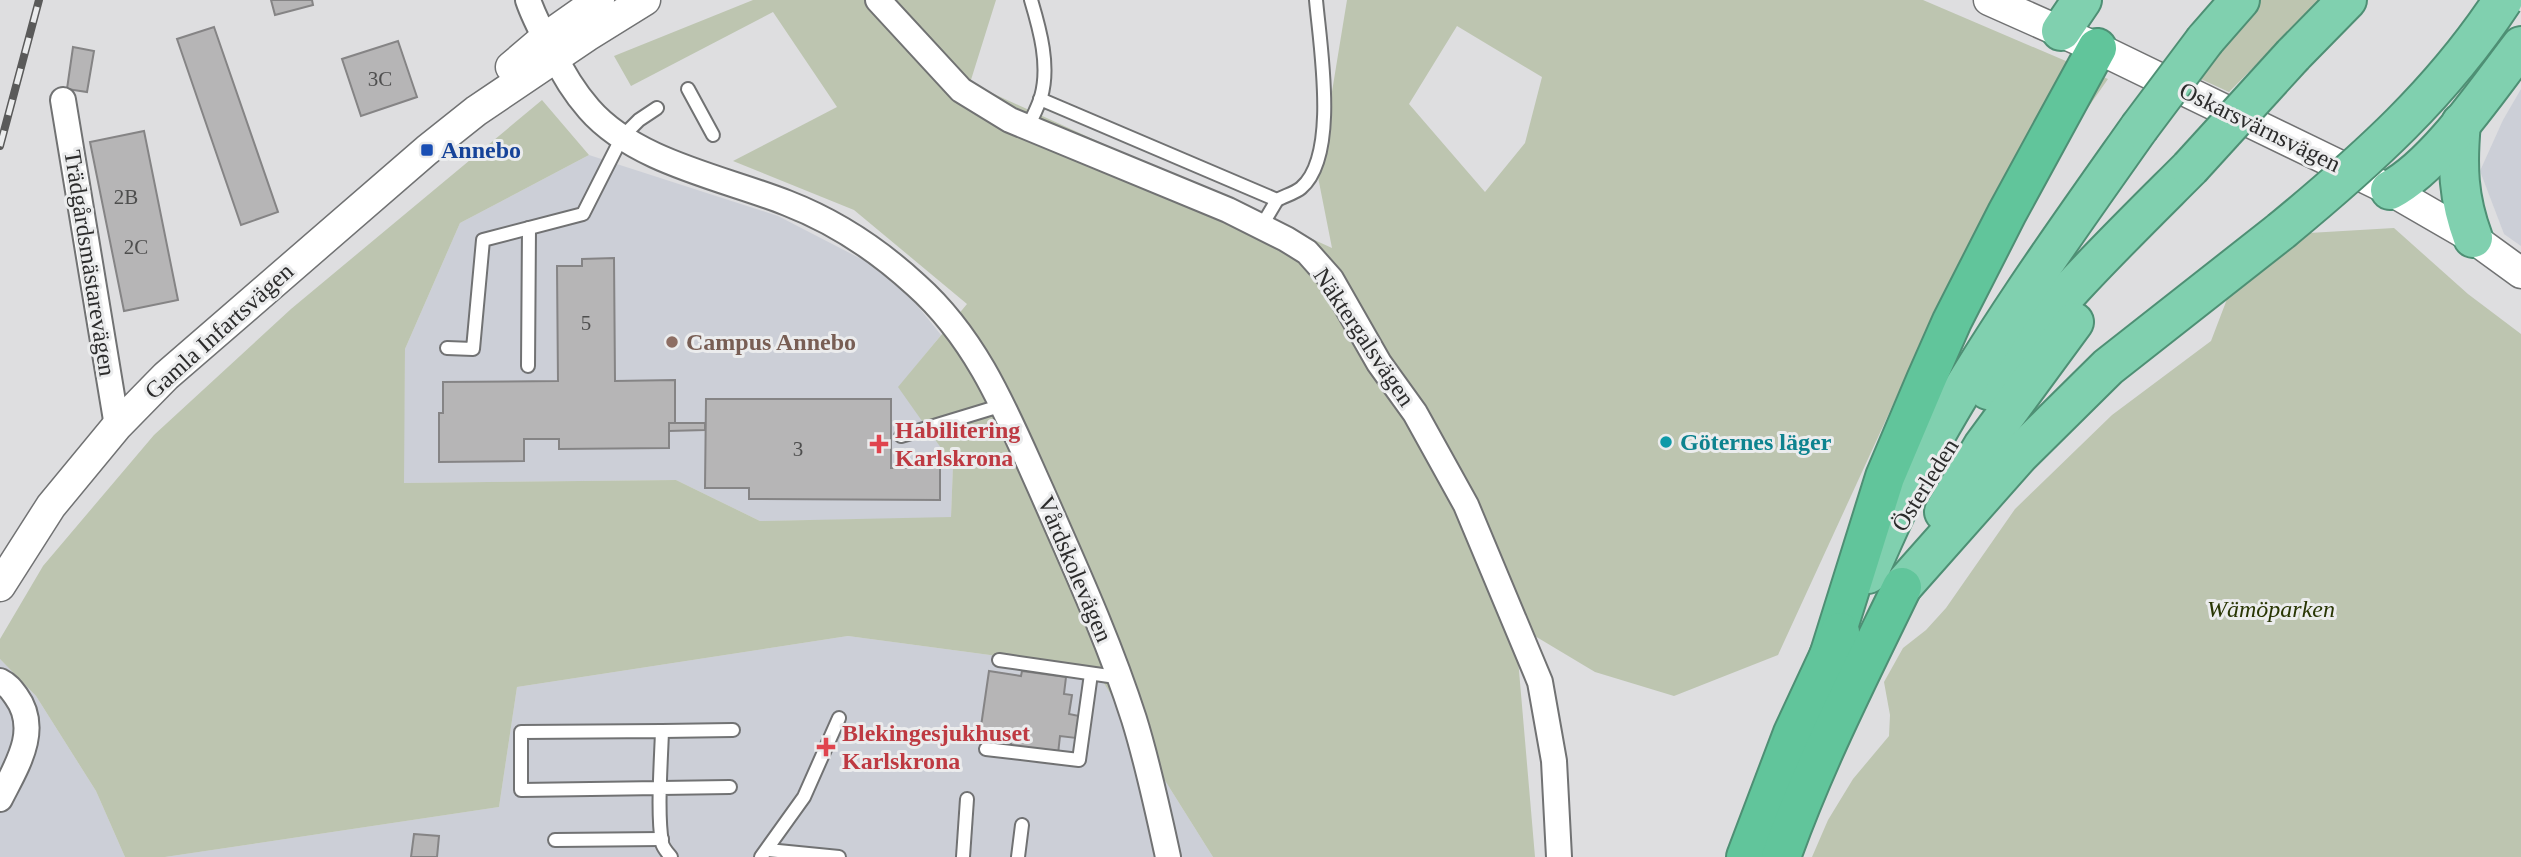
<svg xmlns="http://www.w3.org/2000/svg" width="2521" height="857" font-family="Georgia,serif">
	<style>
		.built { fill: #cccfd7 }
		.green { fill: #bdc5b0; fill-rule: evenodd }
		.building { fill: #b6b5b6; stroke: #858485; stroke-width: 2 }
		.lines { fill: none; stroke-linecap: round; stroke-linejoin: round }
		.service-casing { stroke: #717273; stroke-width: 16 }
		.minor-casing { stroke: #717273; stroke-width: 28 }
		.tertiary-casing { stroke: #717273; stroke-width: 33 }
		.trunk-casing { stroke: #4e8f74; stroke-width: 42 }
		.motorway-casing { stroke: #4e8f74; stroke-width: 42 }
		.service { stroke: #fff; stroke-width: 12 }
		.minor { stroke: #fff; stroke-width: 24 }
		.tertiary { stroke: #fff; stroke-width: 30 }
		.trunk { stroke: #80d0af; stroke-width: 38 }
		.motorway { stroke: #61c59b; stroke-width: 38 }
		.rail-casing { stroke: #5a5a5a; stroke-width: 8 }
		.rail { stroke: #ebeced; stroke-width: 5; stroke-dasharray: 16; stroke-linecap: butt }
		.trunk-bridge-casing { stroke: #4e8f74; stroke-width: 42; stroke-linecap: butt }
		.trunk-bridge { stroke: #80d0af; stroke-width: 38 }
		.transit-dot { fill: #1a4fb4; stroke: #ebeced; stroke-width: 2.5 }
		.education-dot { fill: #8d6e63; stroke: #ebeced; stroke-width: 2.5 }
		.culture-dot { fill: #0f9aa8; stroke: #ebeced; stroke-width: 2.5 }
		.health-dot { fill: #e0444e; stroke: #ebeced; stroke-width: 2.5 }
		.labels { text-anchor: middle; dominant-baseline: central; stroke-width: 6; stroke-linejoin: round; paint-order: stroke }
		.number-label { font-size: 21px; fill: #4e4e4e }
		.street-label { font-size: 24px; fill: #2c2c2c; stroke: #ebeced }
		.transit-label { font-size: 24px; font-weight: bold; fill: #164399; stroke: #ebeced; text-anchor: start }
		.education-label { font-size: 24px; font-weight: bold; fill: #785e54; stroke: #ebeced; text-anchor: start }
		.health-label { font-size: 24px; font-weight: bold; fill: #be3a42; stroke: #ebeced; text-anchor: start }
		.culture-label { font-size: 24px; font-weight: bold; fill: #0d838f; stroke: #ebeced; text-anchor: start }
		.park-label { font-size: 24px; font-style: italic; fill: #293604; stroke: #ebeced }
	</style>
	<rect width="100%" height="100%" fill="#dedee0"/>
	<g class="built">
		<path d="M2521 89V246L2504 234 2480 171 2503 120Z"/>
		<path d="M589 155 778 216 871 264 912 299 941 335 899 387 953 465 951 518 760 521 676 480 403 483 405 349 460 223Z"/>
		<path d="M848 636 1095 669 1213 857H165L499 807 517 687Z"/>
		<path d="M0 659 36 696 96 791 125 857H0Z"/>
	</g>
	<g class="green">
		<path d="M753 0H996L970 83 1332 248 1318 177 1347 0H1923L2108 79 1918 350 1778 655 1674 696 1595 672 1515 624 1535 857H1213L1095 669 848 636 517 687 499 807 165 857H125L96 791 36 696 0 659V639L43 566 154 435 291 309 542 100 589 155 460 223 405 349 404 483 676 480 760 521 951 517 953 465 898 387 967 304 854 210 733 161 837 107 773 12 631 86 614 56ZM1457 26 1542 77 1525 143 1485 192 1409 104Z"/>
		<path d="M2258 0H2320L2229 92 2194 76Z"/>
		<path d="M2394 228 2468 294 2521 334V857H1812L1828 820 1853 779 1889 736 1890 715 1884 682 1903 648 1926 630 1946 608 2015 509 2112 415 2211 341 2232 286 2309 233Z"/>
	</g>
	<g class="building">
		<path d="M271 0H312L313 5 275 15Z"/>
		<path d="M214 27 278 212 241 225 177 39Z"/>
		<path d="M398 41 417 97 361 116 342 59Z"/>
		<path d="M73 47 94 51 87 92 67 89Z"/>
		<path d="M144 131 178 300 124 311 90 142Z"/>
		<path d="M614 258 615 381 675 380V423H669V448L559 449V439H524V461L439 462V413H443V382L558 381 557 266H582V259Z"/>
		<path d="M706 399H891V468H940V500L749 499V488H705Z"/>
		<path d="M669 423H705V430L669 431Z"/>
		<path d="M989 671 1021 676 1022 671 1066 677 1064 694 1072 695 1069 714 1079 716 1076 738 1060 736 1058 754 1011 748V744L979 740Z"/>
		<path d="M414 834 439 836 437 857H411Z"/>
	</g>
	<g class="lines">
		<defs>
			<g id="service">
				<path d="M688 89 713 135"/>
				<path d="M1040 99 1277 200C1284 196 1295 193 1301 188 1339 156 1320 46 1316 0"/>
				<path d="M1028 127C1032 118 1038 107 1041 97 1050 66 1040 30 1031 0"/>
				<path d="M1261 227 1277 200"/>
				<path d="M447 348 473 349 483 240 583 214 622 137 639 120 657 108"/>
				<path d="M528 366 529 228"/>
				<path d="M901 436 1003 405"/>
				<path d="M999 660 1109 676 1118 675"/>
				<path d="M662 731 733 730"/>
				<path d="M986 749 1079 760 1091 674"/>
				<path d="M555 840 662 839"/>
				<path d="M768 850 839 857"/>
				<path d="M671 857C667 852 663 848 662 843 657 812 661 763 662 731L521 732V790L730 787"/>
				<path d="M761 857 804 797 839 718"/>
				<path d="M963 857 967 799"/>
				<path d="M1018 857 1022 825"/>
			</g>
			<g id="minor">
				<path d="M528 0C534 18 543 34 552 51 562 72 574 92 589 109 635 162 724 178 787 203 836 222 878 250 916 285 979 341 1008 417 1042 492 1075 567 1109 641 1134 719 1148 764 1158 811 1168 857"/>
				<path d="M878 0 961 90 1010 120 1228 210 1286 239 1307 252 1331 279 1379 363 1415 413 1466 505 1540 682 1554 761 1559 857"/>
				<path d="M63 100 117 426"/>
				<path d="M0 681C8 685 11 689 16 696 41 730 16 767 0 799"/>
			</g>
			<g id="tertiary">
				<path d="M1989 0 2097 48 2390 190 2473 238 2521 273"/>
				<path d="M511 67 545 38 599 0"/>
				<path d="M0 586 51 506 117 426 166 376 427 150 476 111 587 36 645 0"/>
			</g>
			<g id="trunk">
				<path d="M2061 31 2082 0"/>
				<path d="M2205 40 2240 0"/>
				<path d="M2293 55 2347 0"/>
				<path d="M2461 123C2457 166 2458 198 2473 238"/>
				<path d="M2390 190C2437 165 2487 90 2521 46"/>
				<path d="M1988 390C2047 308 2119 239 2190 168"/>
				<path d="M1944 512 1983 446 2074 322"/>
				<path d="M1868 574C1888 529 1908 483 1933 440 1994 331 2067 230 2139 128"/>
				<path d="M1902 587 2020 454 2108 367 2281 231"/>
			</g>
			<g id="motorway">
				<path d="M1829 656 1885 477 1926 380 1952 321 2007 213 2097 48"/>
				<path d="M1746 857 1793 733 1840 632"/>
				<path d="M1781 857C1814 764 1859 676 1902 587"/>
			</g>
		</defs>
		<use href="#service" class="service-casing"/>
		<use href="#minor" class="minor-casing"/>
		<use href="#tertiary" class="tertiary-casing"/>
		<use href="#trunk" class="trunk-casing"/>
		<use href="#motorway" class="motorway-casing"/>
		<use href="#service" class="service"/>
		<use href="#minor" class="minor"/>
		<use href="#tertiary" class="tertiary"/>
		<use href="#trunk" class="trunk"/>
		<use href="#motorway" class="motorway"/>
		<defs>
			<path id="rail" d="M0 146 39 0"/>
		</defs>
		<use href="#rail" class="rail-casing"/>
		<use href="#rail" class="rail"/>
		<defs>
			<g id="trunk-bridge">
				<path d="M2139 128 2205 40"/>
				<path d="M2190 168 2293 55"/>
				<path d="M2281 231C2367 160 2442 93 2503 0"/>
			</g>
		</defs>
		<use href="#trunk-bridge" class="trunk-bridge-casing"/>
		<use href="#trunk-bridge" class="trunk-bridge"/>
	</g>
	<rect class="transit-dot" x="420" y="143" width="14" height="14" rx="3.5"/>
	<circle class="education-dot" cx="672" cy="342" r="7"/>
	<circle class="culture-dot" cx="1666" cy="442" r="7"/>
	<g class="health-dot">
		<path d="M875.5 433.5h7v7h7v7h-7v7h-7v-7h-7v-7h7z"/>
		<path d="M822.5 736.5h7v7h7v7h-7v7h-7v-7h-7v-7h7z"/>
	</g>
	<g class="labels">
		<g class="number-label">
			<text x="380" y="79">3C</text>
			<text x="126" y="197">2B</text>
			<text x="136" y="247">2C</text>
			<text x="586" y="323">5</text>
			<text x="798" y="449">3</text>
		</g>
		<g class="street-label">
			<text transform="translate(2260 127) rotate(26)">Oskarsvärnsvägen</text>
			<text transform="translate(90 263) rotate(81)">Trädgårdsmästarevägen</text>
			<text transform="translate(219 331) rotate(-42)">Gamla Infartsvägen</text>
			<text transform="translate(1364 337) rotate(56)">Näktergalsvägen</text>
			<text transform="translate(1925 485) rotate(-58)">Österleden</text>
			<text transform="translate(1075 569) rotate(67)">Vårdskolevägen</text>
		</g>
		<g class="transit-label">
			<text x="441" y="150">Annebo</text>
		</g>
		<g class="education-label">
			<text x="686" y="342">Campus Annebo</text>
		</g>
		<g class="health-label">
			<text x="895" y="430">Habilitering<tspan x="895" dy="28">Karlskrona</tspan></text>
			<text x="842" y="733">Blekingesjukhuset<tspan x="842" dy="28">Karlskrona</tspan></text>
		</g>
		<g class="culture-label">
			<text x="1680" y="442">Göternes läger</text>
		</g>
		<g class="park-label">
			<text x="2271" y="609">Wämöparken</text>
		</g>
	</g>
</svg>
